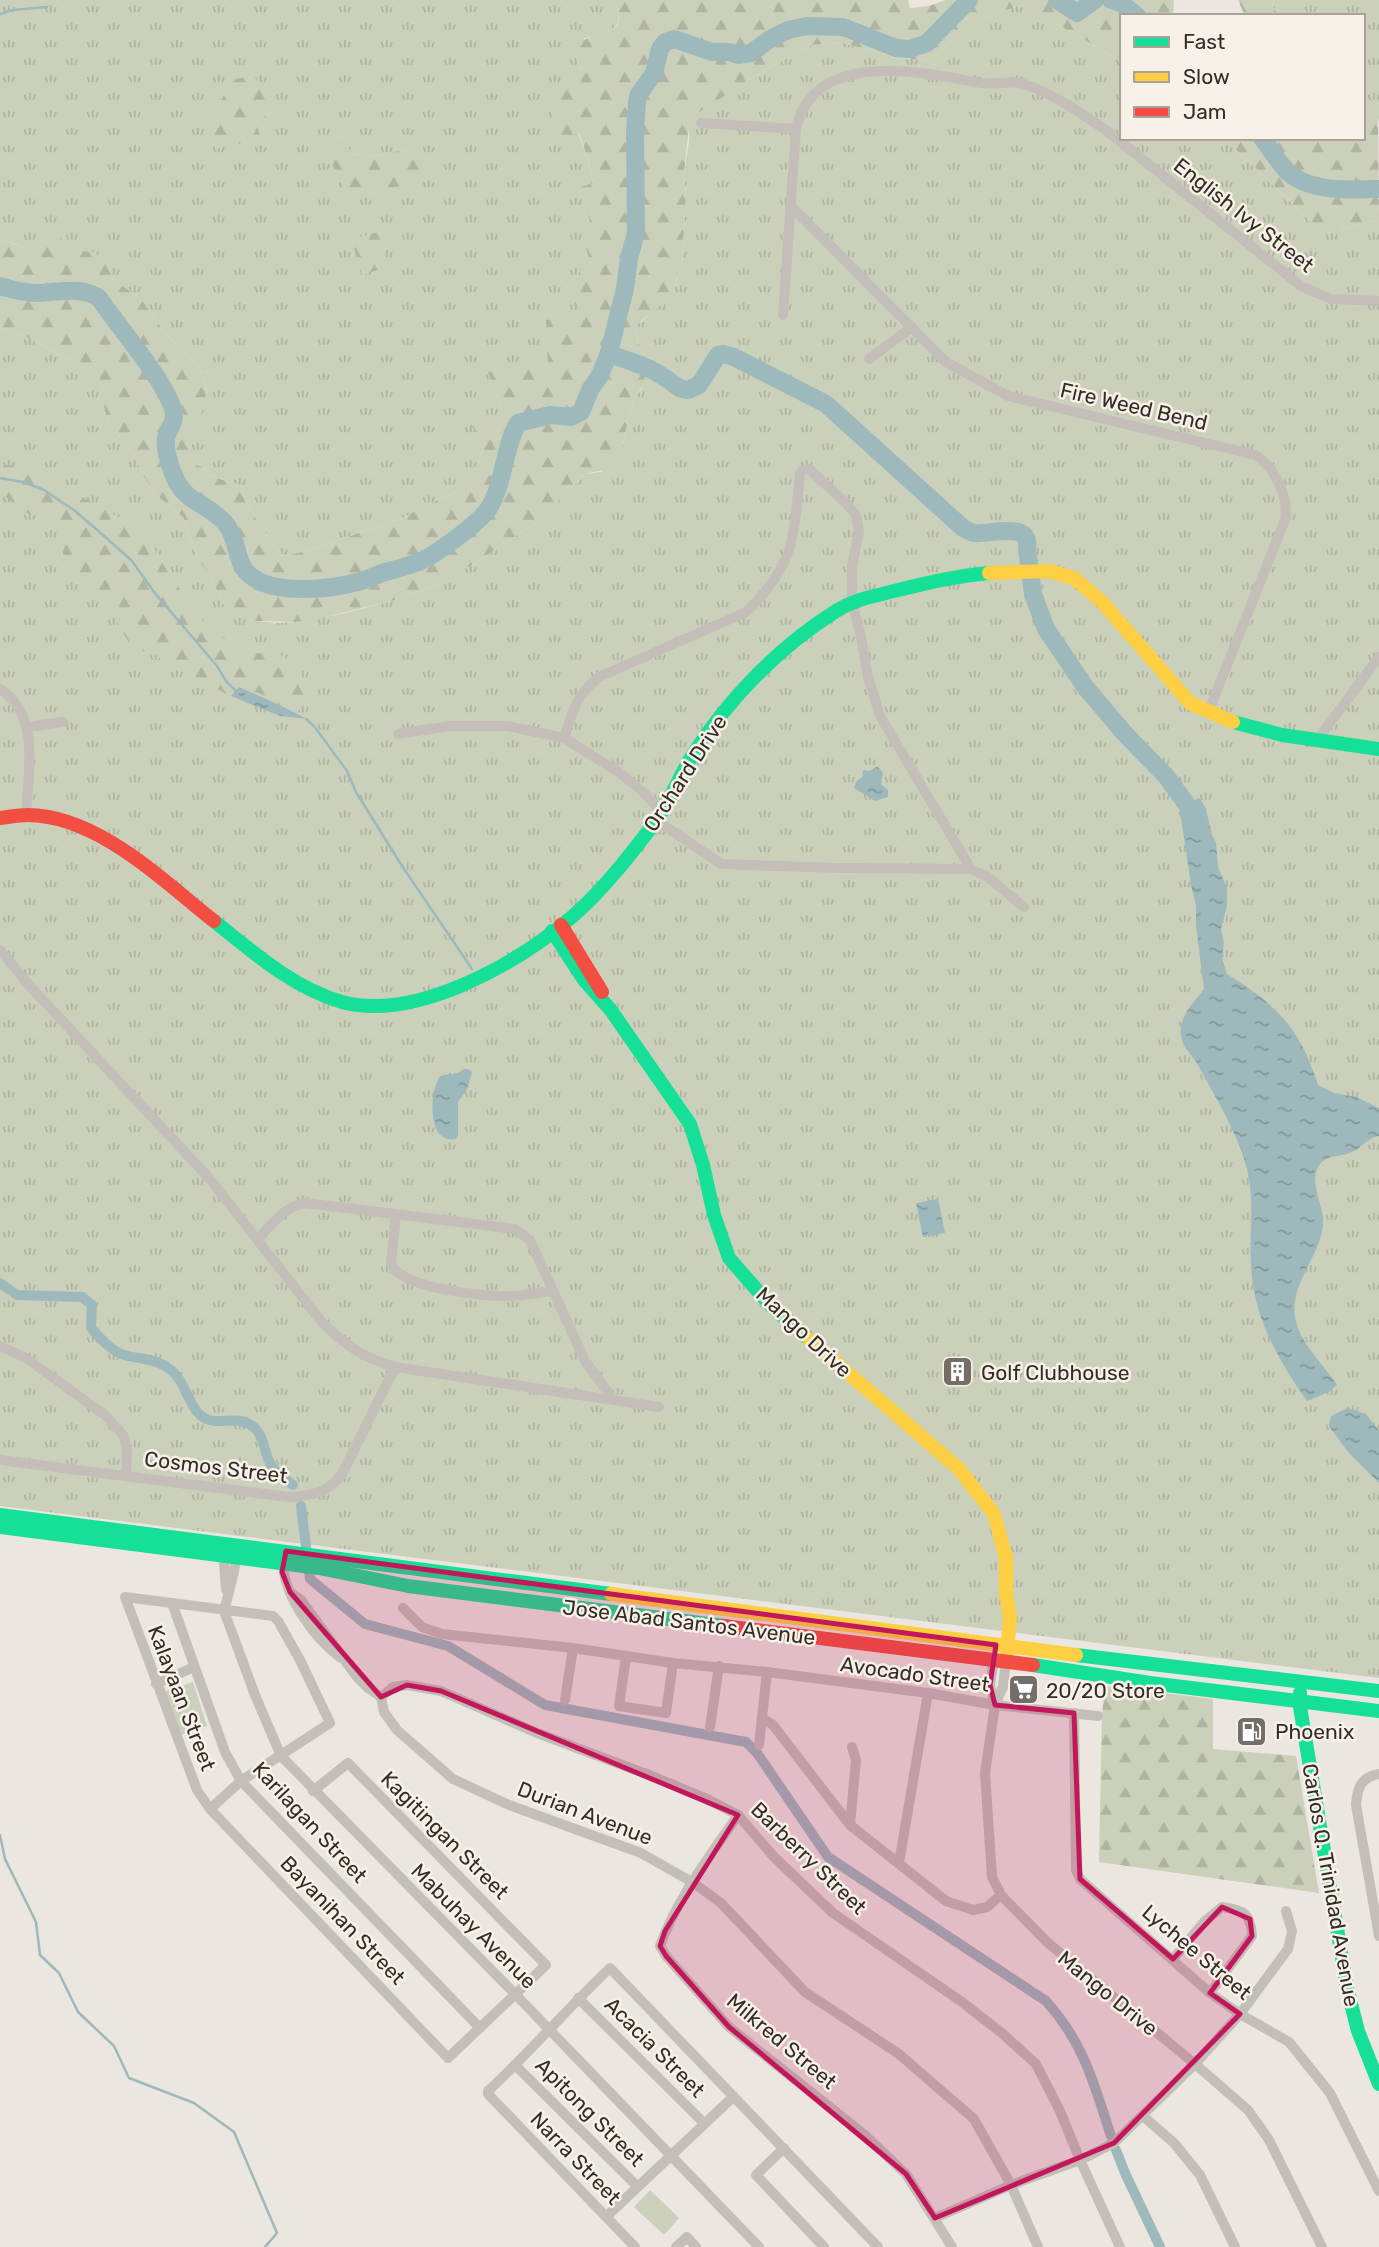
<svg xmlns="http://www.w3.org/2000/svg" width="1379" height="2247" font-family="Rubik,sans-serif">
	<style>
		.grass { fill: url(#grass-tufts); fill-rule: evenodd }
		.forest { fill: url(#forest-firs) }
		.pitch { fill: #cbd0bb }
		.water { fill: url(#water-ripples) }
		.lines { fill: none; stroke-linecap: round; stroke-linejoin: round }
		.stream { stroke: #9db9bc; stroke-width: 2.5 }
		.canal { stroke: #9db9bc; stroke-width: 10 }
		.river { stroke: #9db9bc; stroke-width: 18 }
		.street { stroke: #c4beb8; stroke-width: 10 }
		.fast { stroke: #16e098; stroke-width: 14 }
		.slow { stroke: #ffcf43; stroke-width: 14 }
		.jam { stroke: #f24e42; stroke-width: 14 }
		.marked { fill: #c2185b; fill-opacity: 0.2; stroke: #c2185b; stroke-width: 5; stroke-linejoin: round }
		.labels { text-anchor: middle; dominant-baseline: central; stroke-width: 5; stroke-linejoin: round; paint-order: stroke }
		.street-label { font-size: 21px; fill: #342c27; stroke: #f8f1e7 }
		.poi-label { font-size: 21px; fill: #342c27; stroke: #f8f1e7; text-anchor: start }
	</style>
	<defs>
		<pattern id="grass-tufts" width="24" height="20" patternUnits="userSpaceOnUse" patternTransform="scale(1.75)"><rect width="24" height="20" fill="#cbd0bb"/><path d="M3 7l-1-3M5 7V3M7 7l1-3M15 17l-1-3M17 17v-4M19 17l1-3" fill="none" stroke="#afb3a1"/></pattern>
		<pattern id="forest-firs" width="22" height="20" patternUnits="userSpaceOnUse" patternTransform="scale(1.75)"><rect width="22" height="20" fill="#cbd0bb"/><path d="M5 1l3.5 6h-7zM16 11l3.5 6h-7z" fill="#afb3a1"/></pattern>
		<pattern id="water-ripples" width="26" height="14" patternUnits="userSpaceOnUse" patternTransform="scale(1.75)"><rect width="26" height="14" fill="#9db9bc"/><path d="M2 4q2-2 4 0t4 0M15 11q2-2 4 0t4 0" fill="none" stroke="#819799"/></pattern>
	</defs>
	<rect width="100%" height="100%" fill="#ebe6e0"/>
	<g class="grass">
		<path d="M0 0H614C628 26 609 35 585 38L574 53 582 70 578 133 588 159 593 183 595 242 580 315 549 348V364L489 373 502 412 482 450 479 464 457 492 426 505 403 518 303 552 283 556 258 523 237 484 210 476 201 466 190 464 185 428 208 392 202 373 195 362 165 333 141 299 114 280 108 264 25 248 0 239ZM225 91 274 113 254 119 261 139 222 99ZM342 136 351 154 374 156 419 147 333 166 321 146Z"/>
		<path d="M1274 0H1379V122L1377 115 1363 110V16H1280L1272 6Z"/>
		<path d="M1023 4 1122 62V138H1224L1324 234 1379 219V1678L0 1506V327L23 335 75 363H94L104 392V406L107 420 134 455 144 477 155 494 183 517 199 560 210 577 224 605 255 621 278 623 295 622 341 614 395 600 435 586 472 565 534 524 585 474 601 472 621 455 628 420 635 398 642 389 644 348 638 343 636 325 645 319 675 288 677 275 682 263 686 196 684 173 689 141V118L770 67 811 45 843 43 896 58 929 60 979 20Z"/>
	</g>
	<g class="forest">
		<path d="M614 0H908L910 8 929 6 945 0H1174L1173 16H1122V62L1023 4 979 20 929 60 896 58 843 43 811 45 770 67 690 118 684 173 686 196 682 263 677 275 675 288 658 308 636 325 638 343 652 355 641 389 635 398 628 420 621 455 612 463 608 469 585 474 534 524 472 565 435 586 395 600 321 618 295 622 255 621 236 615 224 605 210 577 199 560 183 517 155 494 144 477 134 455 107 420 104 406V392L94 363H75L23 335 0 327V239L25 248 60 234 65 250 94 252 108 264 114 280 141 299 165 333 195 362 202 373 208 392C196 408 211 420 185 429L189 440 190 464 201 466 210 476 237 484 258 523 283 556 303 552 403 518 426 505 457 492 479 464 482 450 472 426 502 412 488 372 548 364 546 320 580 314 575 298 585 284 579 271 591 264 585 245 595 242 581 187 593 183 588 159 579 133 560 138 547 96 580 85 582 70 574 53 576 44C595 31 633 37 614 0Z"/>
		<path d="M1238 0H1274L1272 6 1280 16H1245Z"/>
		<path d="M254 76 269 96 274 113 255 119 261 139 216 149 211 104 222 99 229 80Z"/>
		<path d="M1363 110 1378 115 1379 219 1324 234 1224 138H1363Z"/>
		<path d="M342 136 351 154 374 156 419 147 428 180 348 197 333 166 320 145Z"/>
		<path d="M380 232 387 267 362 275 351 239Z"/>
		<path d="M0 464 14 466 39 475 105 509 140 532 151 543 169 574 206 625 237 648 252 653H268L284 656 318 694 294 714 259 693 239 687 238 682 226 694 185 671 169 668 158 656 145 652 129 643 99 590 85 584 73 574 65 561 55 525 45 518 22 512 0 491Z"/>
		<path d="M1105 1686 1213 1699V1749L1296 1756 1319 1893 1099 1862 1102 1716Z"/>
	</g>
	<g class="pitch">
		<path d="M193 1682 207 1726 178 1736 163 1692Z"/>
		<path d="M650 2190 679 2218 664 2235 634 2207Z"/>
	</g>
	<g class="water">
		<path d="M239 687C262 697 285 707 307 719L280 716 231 696Z"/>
		<path d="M876 767H878L883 773 881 784 888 790V797L875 801 854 788 856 782 862 777 863 770 870 771Z"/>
		<path d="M1200 798 1206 809 1212 835 1216 842 1218 867 1227 888V906L1221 929 1224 943 1222 958 1227 974C1277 1005 1300 1028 1318 1085L1334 1093 1356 1097 1379 1108V1136C1367 1138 1362 1148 1352 1152 1340 1158 1326 1153 1318 1167 1309 1185 1325 1207 1323 1225 1320 1257 1290 1283 1295 1317 1299 1343 1323 1363 1337 1385L1329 1392 1307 1401C1278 1360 1253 1316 1251 1265 1249 1232 1255 1201 1247 1169 1237 1132 1217 1100 1199 1067 1195 1058 1184 1049 1182 1040 1176 1018 1193 1004 1204 989L1196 925V906L1191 885 1180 811 1189 802Z"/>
		<path d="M464 1069H468L472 1072 467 1090 458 1102V1136L456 1139C427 1145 429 1092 440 1076L458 1073Z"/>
		<path d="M938 1199 945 1233 923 1237 916 1203Z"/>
		<path d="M1347 1408 1366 1414 1379 1431V1483L1348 1452 1329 1426 1331 1416Z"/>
	</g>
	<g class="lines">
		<g class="stream">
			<path d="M0 14 12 10 47 7"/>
			<path d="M0 478 23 482 44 490 75 511 103 535 132 561 154 592 217 666 226 681 238 693"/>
			<path d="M306 719 314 726 347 771 356 792 402 866 472 969"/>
			<path d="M0 1835 5 1859 36 1922 40 1955 59 1973 78 2012 114 2046 129 2078 194 2103 234 2132 277 2233 265 2247"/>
		</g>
		<g class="canal">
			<path d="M0 1283 17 1295 82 1297 92 1305 91 1328C101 1339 110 1350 124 1355 143 1360 159 1358 174 1373 187 1384 190 1415 209 1420 223 1424 238 1416 251 1425 264 1433 263 1450 270 1463 275 1473 285 1479 293 1485"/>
			<path d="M301 1506 310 1579 365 1624 448 1646 545 1705 746 1742 757 1753 828 1857 1046 2001C1084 2043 1094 2084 1111 2136"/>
			<path d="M1116 2150 1125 2173 1160 2247"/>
		</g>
		<g class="river">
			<path d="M1057 0 1077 13 1095 0"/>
			<path d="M1111 0 1121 3 1137 16"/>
			<path d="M1262 138C1271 149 1278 163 1289 173 1311 192 1351 190 1379 189"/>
			<path d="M0 286C13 290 25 293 39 293 59 292 81 286 99 298 117 325 168 384 174 413 175 424 168 429 166 438 164 450 172 473 178 484 189 503 213 507 226 524 243 547 231 570 263 583 288 593 332 589 357 582 366 580 374 576 382 573 396 569 410 566 423 560 439 552 479 523 489 508 504 484 504 447 518 423L550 415 571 417 581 412 591 388 599 377 608 356 625 289 629 258 636 233 635 132 637 102 639 94 654 73 660 49 665 42 674 39 712 52H729L738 55 751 53 770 39 788 30 807 26 843 27 896 48 910 49 927 43 969 0"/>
			<path d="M608 356 612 355C629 361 648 366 662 376 672 381 676 389 688 390L699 385 718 355 724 354 734 357 826 404 963 528C967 530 970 532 974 533 990 535 1032 520 1027 549L1033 594 1046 629 1086 688 1125 734 1166 776 1190 809 1193 825"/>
		</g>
		<g class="street">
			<path d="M701 123 796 129"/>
			<path d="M792 207 946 362 1008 396 1255 455C1275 467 1289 497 1285 520L1208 713"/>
			<path d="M783 315 796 129C814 47 924 73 981 83 995 85 1010 80 1024 84 1054 94 1081 113 1107 131L1301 286 1331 299 1379 301"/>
			<path d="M869 359 912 327"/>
			<path d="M0 689C41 714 28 774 26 815"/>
			<path d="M27 727 63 722"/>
			<path d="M398 734 450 726H507L564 738 620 773 642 791 661 811"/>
			<path d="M564 738C573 711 576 695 599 677L746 612C796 563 793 539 800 474L803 470 809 469 847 504 856 515 859 531 852 566V602L861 637 868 677 880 716 971 869"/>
			<path d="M1318 739 1379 657"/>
			<path d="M656 820 721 864 837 868 971 869 988 877 1024 907"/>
			<path d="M0 950 28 984 209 1178 321 1321C343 1344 364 1358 395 1367L659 1407"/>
			<path d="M396 1215 391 1264C400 1288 485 1297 508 1296 523 1296 537 1293 551 1291"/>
			<path d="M258 1239C271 1225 285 1206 305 1203L515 1229 530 1240 585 1361 613 1399"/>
			<path d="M0 1346 26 1358 105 1415 124 1436 127 1452 126 1475"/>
			<path d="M0 1460 288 1497C311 1496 328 1493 342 1474L395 1367"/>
			<path d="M233 1551 236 1557 234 1572 224 1611 255 1695 281 1756 516 1995 759 2247"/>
			<path d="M284 1558C279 1591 315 1639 341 1658"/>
			<path d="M226 1590 224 1562 228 1551"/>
			<path d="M290 1592 301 1600 357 1677 368 1688 381 1697 384 1712 397 1730 453 1779 509 1805 641 1853 692 1882 721 1903 805 1992 899 2054 974 2119 1011 2185 1038 2247"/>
			<path d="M172 1603 225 1752 241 1781 480 2028"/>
			<path d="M403 1608 422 1627 442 1634 573 1648 673 1663 767 1672 928 1693 995 1705 1098 1716"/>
			<path d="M626 1657 619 1706 666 1713 673 1663"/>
			<path d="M994 1660 990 1685 995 1705"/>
			<path d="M1006 1661 1003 1687 995 1705 985 1773 992 1877 1001 1895 1047 1942 1195 2064 1248 2110 1269 2140 1322 2247"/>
			<path d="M156 1684 194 1667"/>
			<path d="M381 1697 393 1687 407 1685 441 1691 537 1733 657 1778 705 1798 738 1815 774 1857 833 1913 962 2002 1003 2034 1036 2064 1060 2111 1080 2160 1120 2247"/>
			<path d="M565 1700 573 1648"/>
			<path d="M1074 1713 1076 1870 1080 1879 1210 1993 1240 2014 1289 2042 1330 2093 1379 2191"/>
			<path d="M762 1718 773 1725 850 1825 946 1901 973 1910 987 1907 1001 1895"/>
			<path d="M710 1727 719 1666"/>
			<path d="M759 1745 767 1672"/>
			<path d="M1379 1774C1361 1777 1357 1788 1356 1805L1379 1936"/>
			<path d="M210 1809 241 1781 330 1723 300 1660 278 1621 273 1616 125 1597 197 1790 210 1809 448 2058 546 1965 348 1763 313 1791"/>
			<path d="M738 1815C710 1856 677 1898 660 1946L666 1956 729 2027 866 2136 906 2174 952 2247"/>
			<path d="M850 1825 856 1760 852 1747"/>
			<path d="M899 1863 928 1693"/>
			<path d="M1173 1959 1205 1921 1222 1907C1243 1910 1251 1913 1252 1936L1210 1993"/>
			<path d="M578 1998 704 2123"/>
			<path d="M515 2065 637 2186"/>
			<path d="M1143 2116 1174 2143 1200 2175 1235 2247"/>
			<path d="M784 2148 756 2175 824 2247"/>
			<path d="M607 2216 733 2097"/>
			<path d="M935 2218 1011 2185 1080 2160 1114 2143 1195 2064 1240 2014 1288 1949 1292 1931 1286 1911"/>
			<path d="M635 2247 488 2094V2091C530 2052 568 2008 610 1968L878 2247"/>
			<path d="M676 2247 687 2237 696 2247"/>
		</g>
		<g class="fast">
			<path d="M1233 722 1282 735 1379 749"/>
			<path d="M214 921C253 952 293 988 342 1002 416 1022 518 963 573 916 604 889 631 854 656 821 670 801 679 777 692 756 728 699 779 647 836 611 853 600 871 597 890 592 923 584 955 576 989 573"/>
			<path d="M552 931 584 980 610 1009 690 1124 703 1165 714 1215 729 1258 771 1306 809 1339"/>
			<path d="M0 1515 611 1594"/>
			<path d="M0 1527 319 1568 408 1586 724 1626"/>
			<path d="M1076 1655 1379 1691"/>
			<path d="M1033 1665 1150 1683 1379 1711"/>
			<path d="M1300 1693 1299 1701 1347 1988 1358 2031 1379 2084"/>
		</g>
		<g class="slow">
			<path d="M989 573 1049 571 1074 578 1102 602 1190 703 1233 722"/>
			<path d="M809 1339 959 1469 994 1514 1006 1558V1593L1010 1617 1007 1653"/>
			<path d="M611 1594 1076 1655"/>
		</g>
		<g class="jam">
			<path d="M0 818C9 817 18 815 27 815 97 815 162 880 214 921"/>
			<path d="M561 925 602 992"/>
			<path d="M724 1626 1033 1665"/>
		</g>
	</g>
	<path class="marked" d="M286 1551 996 1645 990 1685 995 1705 1074 1713 1080 1879 1173 1959 1222 1907 1250 1919 1252 1936 1210 1993 1240 2014 1114 2143 935 2218 906 2174 729 2027 666 1956 660 1946 665 1931 738 1815 441 1691 407 1685 381 1697 290 1592 282 1572Z"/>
	<defs>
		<symbol id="building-square" viewBox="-11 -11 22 22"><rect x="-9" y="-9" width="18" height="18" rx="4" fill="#746d68" stroke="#f8f1e7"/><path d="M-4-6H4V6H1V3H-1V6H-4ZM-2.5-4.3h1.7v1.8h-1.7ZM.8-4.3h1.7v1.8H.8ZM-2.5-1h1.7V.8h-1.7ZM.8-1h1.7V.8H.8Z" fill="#fff"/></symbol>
		<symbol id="supermarket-square" viewBox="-11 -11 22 22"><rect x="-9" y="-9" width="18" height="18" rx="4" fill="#746d68" stroke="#f8f1e7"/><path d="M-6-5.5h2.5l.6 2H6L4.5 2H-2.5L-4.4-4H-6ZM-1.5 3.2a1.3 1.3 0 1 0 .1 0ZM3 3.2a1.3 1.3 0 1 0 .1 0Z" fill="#fff"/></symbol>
		<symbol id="fuel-square" viewBox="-11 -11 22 22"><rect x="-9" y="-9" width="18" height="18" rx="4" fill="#746d68" stroke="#f8f1e7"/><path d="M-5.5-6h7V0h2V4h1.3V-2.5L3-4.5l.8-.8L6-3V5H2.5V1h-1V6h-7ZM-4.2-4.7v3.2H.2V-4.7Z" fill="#fff"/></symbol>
	</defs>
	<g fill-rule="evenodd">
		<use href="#building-square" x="940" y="1354" width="35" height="35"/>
		<use href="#supermarket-square" x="1006" y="1672" width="35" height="35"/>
		<use href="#fuel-square" x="1234" y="1714" width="35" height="35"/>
	</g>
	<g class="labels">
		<g class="street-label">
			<text transform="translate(1244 215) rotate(38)">English Ivy Street</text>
			<text transform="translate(1134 406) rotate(13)">Fire Weed Bend</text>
			<text transform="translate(685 773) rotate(-57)">Orchard Drive</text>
			<text transform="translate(804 1332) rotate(43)">Mango Drive</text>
			<text transform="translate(216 1467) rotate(7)">Cosmos Street</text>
			<text transform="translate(689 1622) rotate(7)">Jose Abad Santos Avenue</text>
			<text transform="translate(915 1674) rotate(8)">Avocado Street</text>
			<text transform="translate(182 1698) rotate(69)">Kalayaan Street</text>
			<text transform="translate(585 1813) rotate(21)">Durian Avenue</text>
			<text transform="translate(310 1822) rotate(47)">Karilagan Street</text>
			<text transform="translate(445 1835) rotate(45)">Kagitingan Street</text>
			<text transform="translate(809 1858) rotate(44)">Barberry Street</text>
			<text transform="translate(1331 1885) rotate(80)">Carlos Q. Trinidad Avenue</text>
			<text transform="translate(343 1920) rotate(46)">Bayanihan Street</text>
			<text transform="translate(474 1926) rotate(45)">Mabuhay Avenue</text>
			<text transform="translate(1197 1952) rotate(40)">Lychee Street</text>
			<text transform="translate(1108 1993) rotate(39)">Mango Drive</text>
			<text transform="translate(782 2041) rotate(40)">Milkred Street</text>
			<text transform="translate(655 2047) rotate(45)">Acacia Street</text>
			<text transform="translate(590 2112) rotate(45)">Apitong Street</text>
			<text transform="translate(576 2158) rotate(46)">Narra Street</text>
		</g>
		<g class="poi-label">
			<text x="981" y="1372">Golf Clubhouse</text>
			<text x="1046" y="1690">20/20 Store</text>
			<text x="1275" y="1731">Phoenix</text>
		</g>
	</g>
	<rect x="1120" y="14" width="245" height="126" fill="#f8f1e7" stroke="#aaa29a" stroke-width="2"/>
	<rect x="1134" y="37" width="35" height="10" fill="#16e098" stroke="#aaa29a" stroke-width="2"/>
	<text x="1183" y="49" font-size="21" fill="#342c27">Fast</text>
	<rect x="1134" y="72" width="35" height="10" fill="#ffcf43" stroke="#aaa29a" stroke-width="2"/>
	<text x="1183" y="84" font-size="21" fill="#342c27">Slow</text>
	<rect x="1134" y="107" width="35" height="10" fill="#f24e42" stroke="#aaa29a" stroke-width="2"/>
	<text x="1183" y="119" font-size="21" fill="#342c27">Jam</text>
</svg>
